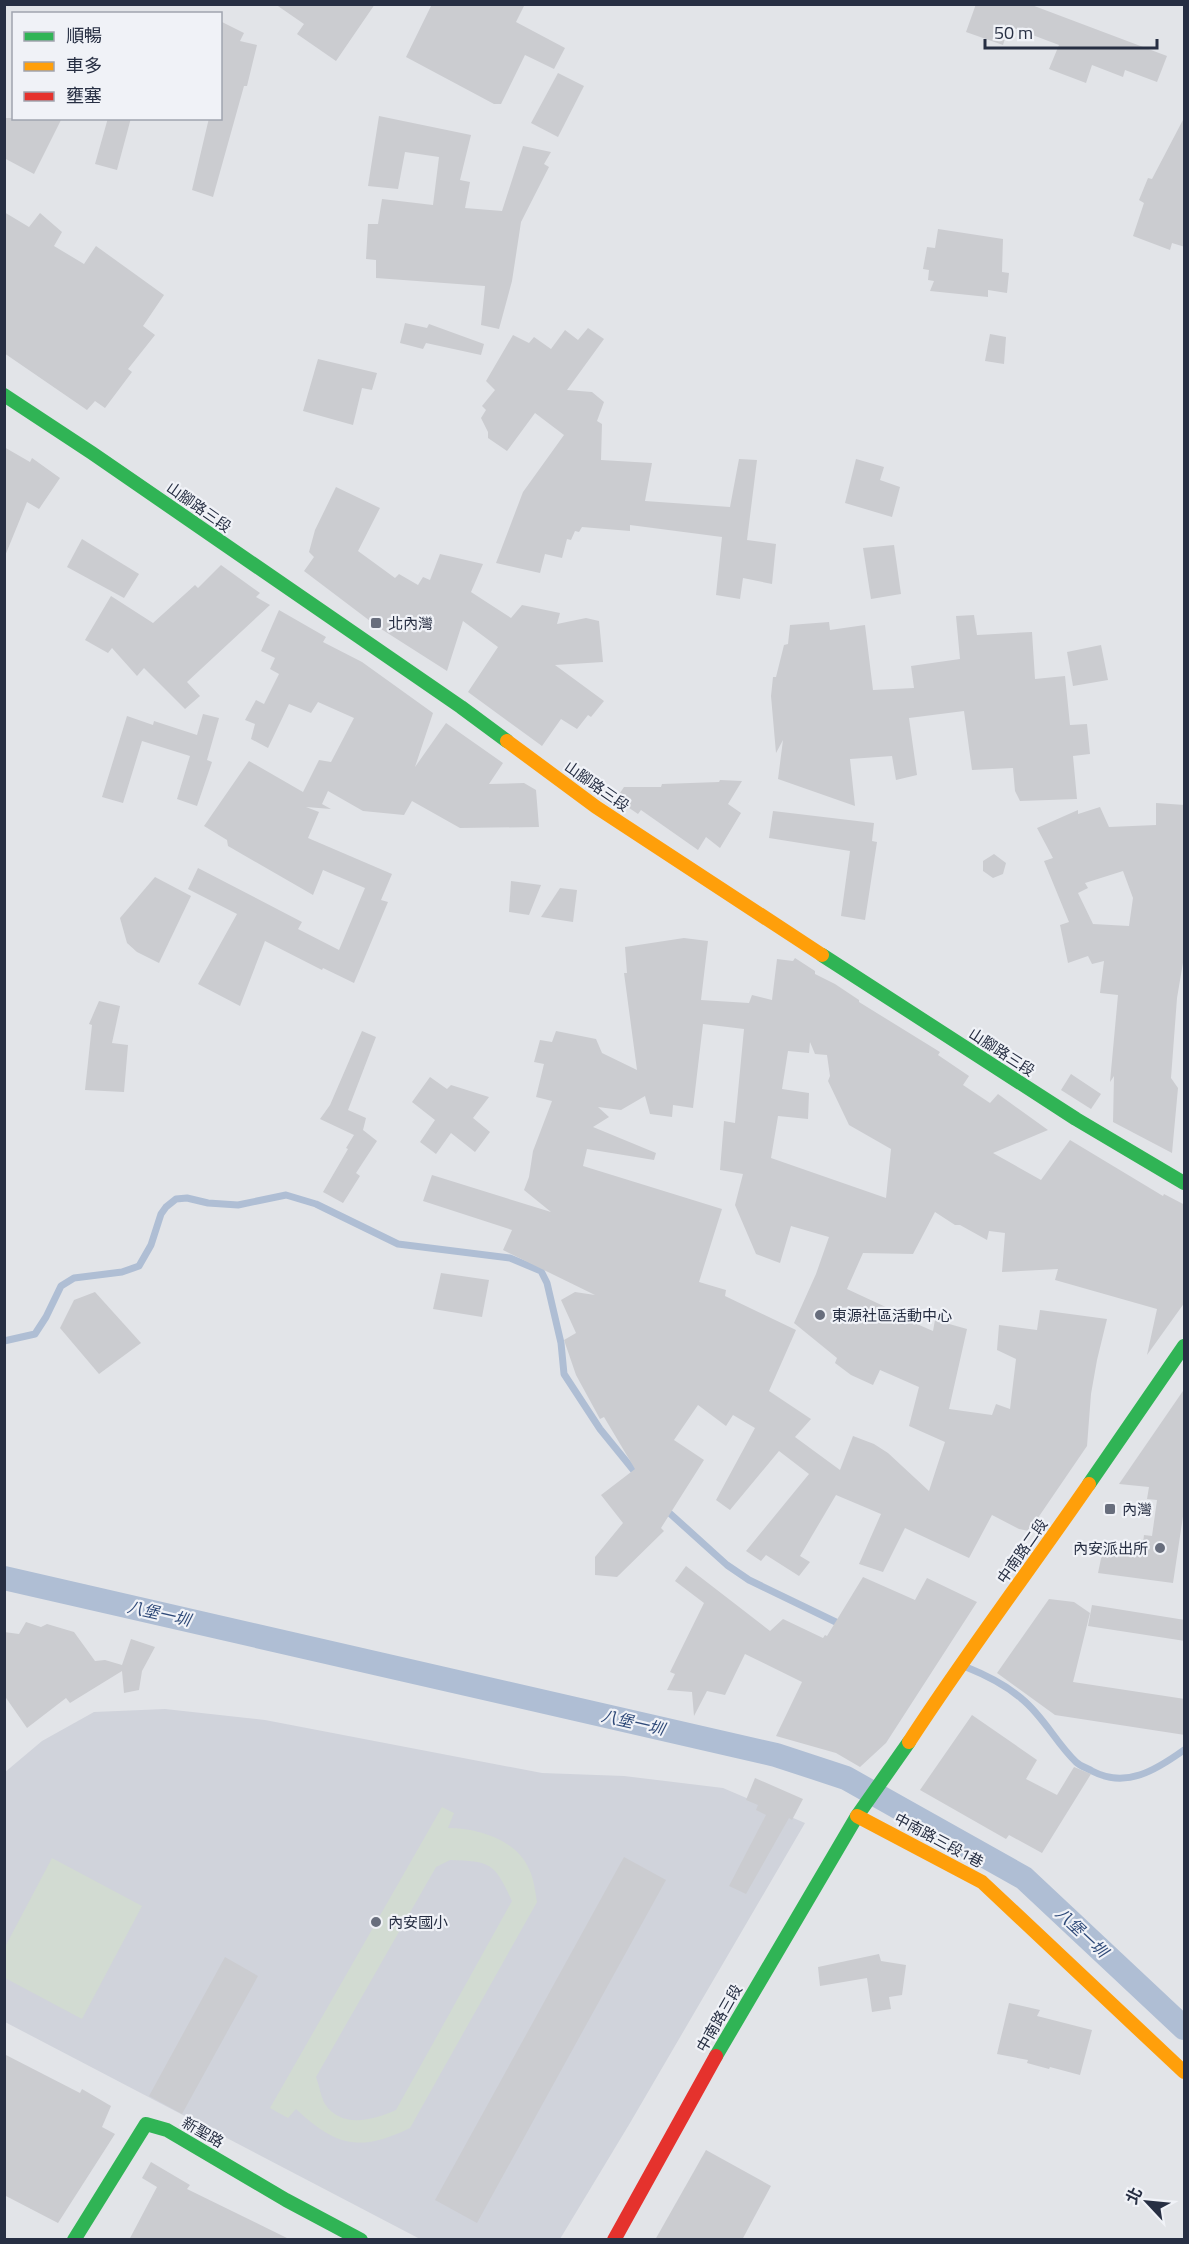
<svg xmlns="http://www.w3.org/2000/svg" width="1189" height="2244" font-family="'Titillium Web','Noto Sans TC',sans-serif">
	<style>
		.built { fill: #d0d3db }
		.green { fill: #d2dbd2; fill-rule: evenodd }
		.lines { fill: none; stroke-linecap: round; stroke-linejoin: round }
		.stream { stroke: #afbed4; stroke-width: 7 }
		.canal { stroke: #afbed4; stroke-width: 24 }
		.building { fill: #cbccd0; fill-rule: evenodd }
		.fast { stroke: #30b455; stroke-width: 14 }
		.slow { stroke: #ff9f0a; stroke-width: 14 }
		.jam { stroke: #e5322d; stroke-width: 14 }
		.poi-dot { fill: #686e7d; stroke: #f0f2f7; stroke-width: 2 }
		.labels { text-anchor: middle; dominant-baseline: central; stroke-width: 4.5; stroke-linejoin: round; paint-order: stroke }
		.street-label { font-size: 15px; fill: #272f43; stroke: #f0f2f7 }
		.poi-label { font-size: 15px; fill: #272f43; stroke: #f0f2f7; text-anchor: start }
		.water-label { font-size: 16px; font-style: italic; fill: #2f4a79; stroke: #f0f2f7 }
	</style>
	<rect width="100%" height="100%" fill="#e2e4e8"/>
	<path class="built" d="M165 1709 265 1720 542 1773 624 1776 723 1788 805 1823 630 2123 560 2239H420L5 2022 4 1773 42 1741 94 1712Z"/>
	<g class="green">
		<path d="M442 1807 454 1813 448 1828C477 1828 516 1839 529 1869 534 1879 535 1891 537 1902L410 2128C361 2152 336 2147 296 2109L288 2118 270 2108ZM450 1860C492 1861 495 1864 512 1901L396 2110C374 2120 341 2129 325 2104 321 2097 319 2085 316 2077L436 1867Z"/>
		<path d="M52 1858 142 1906 82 2019 5 1978V1947Z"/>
	</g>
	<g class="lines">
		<g class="stream">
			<path d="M4 1341 35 1334 46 1317 61 1286 74 1278 122 1272 139 1266 151 1245 161 1214 166 1207 176 1199 187 1198 208 1203 238 1205 286 1195 316 1204 398 1244 510 1258 541 1271 547 1283 561 1343 564 1374 600 1429 639 1477"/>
			<path d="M665 1509 727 1565 749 1580 842 1625"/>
			<path d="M966 1667C986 1675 1006 1685 1022 1699 1044 1717 1056 1743 1076 1762 1080 1766 1087 1768 1092 1771 1126 1789 1156 1770 1184 1750"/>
		</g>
		<path class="canal" d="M4 1578 776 1755 846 1778 1024 1878 1184 2028"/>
	</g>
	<g class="building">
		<path d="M275 4H375L336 61 297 34 304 24Z"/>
		<path d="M432 4H525L516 22 565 48 554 69 525 55 501 104H494L406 57Z"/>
		<path d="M976 4H1029L1167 56 1157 82 1125 70 1123 77 1092 65 1086 83 1049 69 1059 45 1009 26 1003 45 966 32Z"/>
		<path d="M220 21 244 33 240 41 257 45 247 86H244L213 197 192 190 209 118H220Z"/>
		<path d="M558 73 584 86 558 137 531 123Z"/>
		<path d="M379 116 471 135 460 180 470 182 465 208 502 211 523 146 551 152 544 164 549 167 521 222 512 281 499 329 481 325 485 286 376 278V260L366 259 368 224H378L382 199 433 205 439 157 405 152 398 189 368 186Z"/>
		<path d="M1185 116V247L1172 243 1170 250 1133 236 1144 203 1139 200 1148 178 1152 179Z"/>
		<path d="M4 118H62L34 174 4 158Z"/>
		<path d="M108 118H131L117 170 95 164Z"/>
		<path d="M4 212 29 227 40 213 62 232 54 246 84 264 96 246 164 295 143 326 155 335 128 369 132 372 105 408 95 401 87 410 4 353Z"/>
		<path d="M938 229 1003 239 1002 272 1009 273 1007 293 988 290V297L930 291 934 281 928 280 929 270 923 269 927 247 935 248Z"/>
		<path d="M405 323 427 328 429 324 484 344 481 355 426 343 423 349 400 343Z"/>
		<path d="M588 328 604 339 567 390 592 392 604 402 597 421 602 424 601 460 652 463 645 501 730 507 739 459 757 460 747 540 776 544 772 584 743 578 740 599 716 595 722 537 630 525V531L582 527 579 532 575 531 571 540 567 539 562 558 545 554 540 573 496 563 523 492 564 435 535 413 507 451 488 438V432L481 418 486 410 482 406 495 390 486 381 513 335 529 343 534 337 551 349 565 330 578 340Z"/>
		<path d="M990 334 1006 337 1004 364 985 361Z"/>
		<path d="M318 359 377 373 372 390 362 388 353 425 303 411Z"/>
		<path d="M4 447 30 462 32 458 60 478 39 509 27 502 5 556Z"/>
		<path d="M856 459 884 467 880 480 900 487 892 517 845 503Z"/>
		<path d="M336 487 380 508 358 551 395 578 399 574 418 585 423 577 430 580 440 554 483 564 471 592 511 618 522 605 560 613 557 624 586 618 599 621 603 662 555 665 604 701 591 717 588 715 577 729 561 719 542 746 468 692 498 647 463 621 447 671 378 627 304 571 314 557 309 552 315 530Z"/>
		<path d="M82 539 139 574 124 598 67 567Z"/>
		<path d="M894 545 901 594 871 599 863 548Z"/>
		<path d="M221 565 260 593 256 597 270 605 187 682 200 696 185 709 144 668 137 676 112 648 108 653 85 640 111 596 153 623 195 585 198 588Z"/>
		<path d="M279 610 326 637 323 642 362 662 433 713 415 767 446 723 503 763 489 784 524 783 536 790 539 827 460 828 412 801 404 815 363 811 328 791 322 804 331 809 306 807 319 812 308 838 392 874 381 900 388 902 354 983 323 968 322 970 265 941 240 1006 198 984 237 914 188 889 198 868 302 922 298 929 339 950 365 888 323 870 313 895 228 846 227 840 204 826 249 761 303 792 319 760 331 762 354 718 318 702 311 713 289 704 268 748 251 739 255 724 245 720 256 700 264 704 279 674 270 669 275 658 261 651Z"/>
		<path d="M974 615 977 635 1032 632 1035 679 1065 676 1070 725 1087 724 1090 754 1073 756 1077 799 1020 801 1015 791 1013 768 972 770 964 711 909 718 917 775 896 780 892 756 850 759 855 806 778 779 783 740 776 753 771 696 773 677H776L784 645 788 644 790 625 829 622 830 630 865 625 873 690 914 688 911 666 960 659 956 616Z"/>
		<path d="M1101 645 1108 680 1073 686 1067 652Z"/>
		<path d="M203 714 219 718 207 760 212 762 197 806 177 799 190 756 142 741 123 803 102 797 127 716 153 725 154 721 197 735Z"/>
		<path d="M720 780 742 781 728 804 741 813 720 848 706 837 698 850 641 810 638 814 616 799 624 787H661L662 784 719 782Z"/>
		<path d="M1156 803 1185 805V951L1177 998 1171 1078 1178 1088 1172 1153 1113 1122 1114 1076 1110 1082 1118 995 1100 993 1104 961 1092 964 1088 956 1068 963 1060 925 1069 922 1044 861 1053 858 1037 828 1078 810V814L1100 807 1109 827 1156 825ZM1123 871 1133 898 1129 926 1093 924 1078 893 1088 888 1085 883Z"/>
		<path d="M773 811 874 823 872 841 877 842 865 920 841 916 850 851 769 838Z"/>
		<path d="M994 854 1006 863 1003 874 993 878 983 871V861Z"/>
		<path d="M155 877 191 896 159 963 137 952 127 943 120 918Z"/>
		<path d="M511 881 541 885 529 915 509 912Z"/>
		<path d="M560 888 577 890 573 922 541 917Z"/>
		<path d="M684 938 708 941 701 1000 749 1003 752 995 772 1000 777 959 793 961 795 958 815 971V974L835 984 859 1000V1002L940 1052 938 1055 969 1076 963 1085 990 1103 998 1094 1048 1130 993 1153 1041 1180 1070 1140 1163 1196 1164 1194 1185 1205V1302L1147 1355 1157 1309 1055 1280 1058 1269 1002 1272 1005 1233 989 1231 987 1240 960 1225H955L935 1212 913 1254 863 1253 847 1289 890 1309 889 1312 933 1331 935 1320 967 1329 949 1409 992 1415 996 1404 1010 1409 1016 1359 997 1350 999 1325 1037 1330 1040 1310 1107 1319 1097 1360 1091 1394 1087 1446 1029 1531 1019 1529 992 1515 969 1558 905 1528 883 1572 859 1564 881 1514 836 1495 800 1556 810 1562 799 1576 766 1555 761 1561 746 1551 809 1474 779 1451 730 1510 716 1500 755 1428 733 1415 726 1426 698 1405 674 1440 704 1460 661 1528 664 1531 617 1577 595 1575V1557L623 1523 601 1495 635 1469 604 1417 600 1419 576 1375 564 1340 576 1333 561 1300 575 1292 595 1295 503 1250 512 1230 423 1201 432 1175 551 1212 524 1190 529 1177 533 1151 552 1101 536 1097 544 1064 534 1062 540 1040 552 1042 556 1031 596 1039 602 1053 637 1070 624 973H627L625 947ZM703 1024 744 1029 735 1123 724 1121 720 1170 743 1174 735 1205 756 1254 780 1263 791 1226 829 1237 816 1274 794 1323 837 1358 835 1363 851 1375 873 1385 880 1370 919 1387 909 1426 945 1442 929 1491 888 1453 874 1444 853 1436 840 1470 795 1437 811 1419 769 1391 796 1330 725 1296 726 1290 699 1282 722 1209 583 1166 587 1149 654 1160 656 1153 593 1127 609 1117 598 1107 621 1110 645 1096 650 1114 672 1117 673 1105 693 1108ZM810 1042 815 1054 827 1055 830 1076 828 1081 849 1125 891 1149 886 1198 771 1158 778 1116 808 1119 809 1093 782 1089 788 1051 809 1053Z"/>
		<path d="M99 1001 120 1006 112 1043 128 1045 124 1092 85 1090 92 1025 89 1024Z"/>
		<path d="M362 1031 376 1037 348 1110 366 1118 363 1130 377 1141 356 1173 360 1176 343 1203 323 1192 348 1149 346 1148 354 1135 320 1119 330 1105Z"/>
		<path d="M1071 1074 1101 1094 1091 1109 1061 1090Z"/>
		<path d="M430 1077 447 1089 451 1085 489 1097 473 1118 490 1132 475 1152 451 1133 436 1154 420 1142 435 1120 412 1102Z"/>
		<path d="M441 1273 489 1280 482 1317 433 1309Z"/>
		<path d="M95 1292 141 1343 99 1374 60 1328 74 1300Z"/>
		<path d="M1185 1388V1503L1173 1583 1098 1573 1103 1549 1142 1551 1144 1535 1152 1536 1157 1500 1147 1499 1149 1487 1119 1484Z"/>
		<path d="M686 1566 770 1631 783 1619 823 1638 825 1635 827 1636 863 1577 915 1600 927 1578 977 1602 886 1743 860 1767 836 1753 776 1736 802 1682 745 1654 725 1695 707 1691 694 1716 692 1692 667 1690 675 1674 670 1672 704 1603 675 1581Z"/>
		<path d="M1049 1599 1074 1602 1090 1613 1073 1682 1185 1699V1735L1055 1715 997 1673Z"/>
		<path d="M1092 1605 1185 1620V1641L1088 1626Z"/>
		<path d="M26 1622 41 1627 47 1624 74 1632 95 1661 105 1660 122 1665 131 1639 155 1647 142 1671 139 1690 124 1693 122 1671 70 1703 66 1698 27 1728 4 1695V1632L19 1634Z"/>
		<path d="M972 1715 1037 1760 1026 1779 1057 1795 1074 1767 1091 1774 1042 1853 1009 1835 1006 1839 920 1790Z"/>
		<path d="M755 1778 803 1799 792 1820 789 1818 746 1894 729 1886 766 1815 756 1810 758 1805 746 1800Z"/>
		<path d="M624 1857 666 1880 477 2223 435 2200Z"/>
		<path d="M879 1954 881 1961 906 1965 902 1995 889 1997 891 2009 872 2012 867 1978 820 1986 818 1967Z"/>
		<path d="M225 1957 258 1976 182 2114 149 2096Z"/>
		<path d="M1009 2003 1040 2010 1037 2016 1092 2030 1080 2075 1050 2067 1049 2069 1027 2063 1028 2060 997 2054Z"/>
		<path d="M4 2054 80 2093 82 2089 111 2106 102 2127 115 2134 58 2223 4 2195Z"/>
		<path d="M706 2150 771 2186 742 2240H655Z"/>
		<path d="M151 2162 190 2185 187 2189 291 2240H129L157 2187 142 2178Z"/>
	</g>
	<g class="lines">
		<g class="fast">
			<path d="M4 395 92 453 461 707 507 741"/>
			<path d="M822 955 1076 1119 1184 1183"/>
			<path d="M1089 1484 1184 1346"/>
			<path d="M716 2056 857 1816 909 1742"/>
			<path d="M74 2240 146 2124 167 2130 286 2200 361 2240"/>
		</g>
		<g class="slow">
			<path d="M507 741 596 807 822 955"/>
			<path d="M909 1742C966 1654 1029 1571 1089 1484"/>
			<path d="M857 1816 982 1882 1184 2072"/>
		</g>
		<path class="jam" d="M614 2240 716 2056"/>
	</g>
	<g class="poi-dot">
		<rect x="370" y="617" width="12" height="12" rx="3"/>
		<circle cx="820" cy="1315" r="6"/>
		<rect x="1104" y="1503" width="12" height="12" rx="3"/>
		<circle cx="1160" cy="1548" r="6"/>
		<circle cx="376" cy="1922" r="6"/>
	</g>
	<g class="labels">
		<g class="street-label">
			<text transform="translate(199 507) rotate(35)">山腳路三段</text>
			<text transform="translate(597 786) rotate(35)">山腳路三段</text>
			<text transform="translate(1002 1052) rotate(33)">山腳路三段</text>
			<text transform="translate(1022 1551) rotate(-55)">中南路二段</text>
			<text transform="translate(939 1840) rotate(28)">中南路三段1巷</text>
			<text transform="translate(719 2018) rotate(-60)">中南路三段</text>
			<text transform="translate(203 2132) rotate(30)">新聖路</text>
		</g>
		<g class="poi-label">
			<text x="388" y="623">北內灣</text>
			<text x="832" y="1315">東源社區活動中心</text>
			<text x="1122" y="1509">內灣</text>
			<text x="1148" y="1548" text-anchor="end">內安派出所</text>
			<text x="388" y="1922">內安國小</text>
		</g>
		<g class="water-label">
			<text transform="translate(159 1613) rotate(13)">八堡一圳</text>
			<text transform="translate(633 1722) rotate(13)">八堡一圳</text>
			<text transform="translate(1082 1932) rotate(43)">八堡一圳</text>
		</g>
	</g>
	<rect width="1189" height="2244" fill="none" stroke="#272f43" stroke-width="12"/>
	<rect x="12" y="12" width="210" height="108" fill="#f0f2f7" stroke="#a0a4af" stroke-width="1.5"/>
	<rect x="24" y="32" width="30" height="9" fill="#30b455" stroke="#a0a4af" stroke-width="1.5"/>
	<text x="66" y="42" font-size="18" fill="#272f43">順暢</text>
	<rect x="24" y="62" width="30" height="9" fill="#ff9f0a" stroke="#a0a4af" stroke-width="1.5"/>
	<text x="66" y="72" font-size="18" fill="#272f43">車多</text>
	<rect x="24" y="92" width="30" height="9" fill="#e5322d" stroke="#a0a4af" stroke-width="1.5"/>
	<text x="66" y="102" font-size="18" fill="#272f43">壅塞</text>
	<g transform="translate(1147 2202) rotate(296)" stroke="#f0f2f7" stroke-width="4.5" paint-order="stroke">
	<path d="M0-4.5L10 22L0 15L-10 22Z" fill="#272f43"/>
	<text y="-9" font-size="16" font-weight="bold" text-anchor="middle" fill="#272f43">北</text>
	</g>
	<path d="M985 39v9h172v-9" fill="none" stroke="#272f43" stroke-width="3"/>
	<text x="994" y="39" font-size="18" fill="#272f43" stroke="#f0f2f7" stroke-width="4.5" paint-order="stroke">50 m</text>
</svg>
